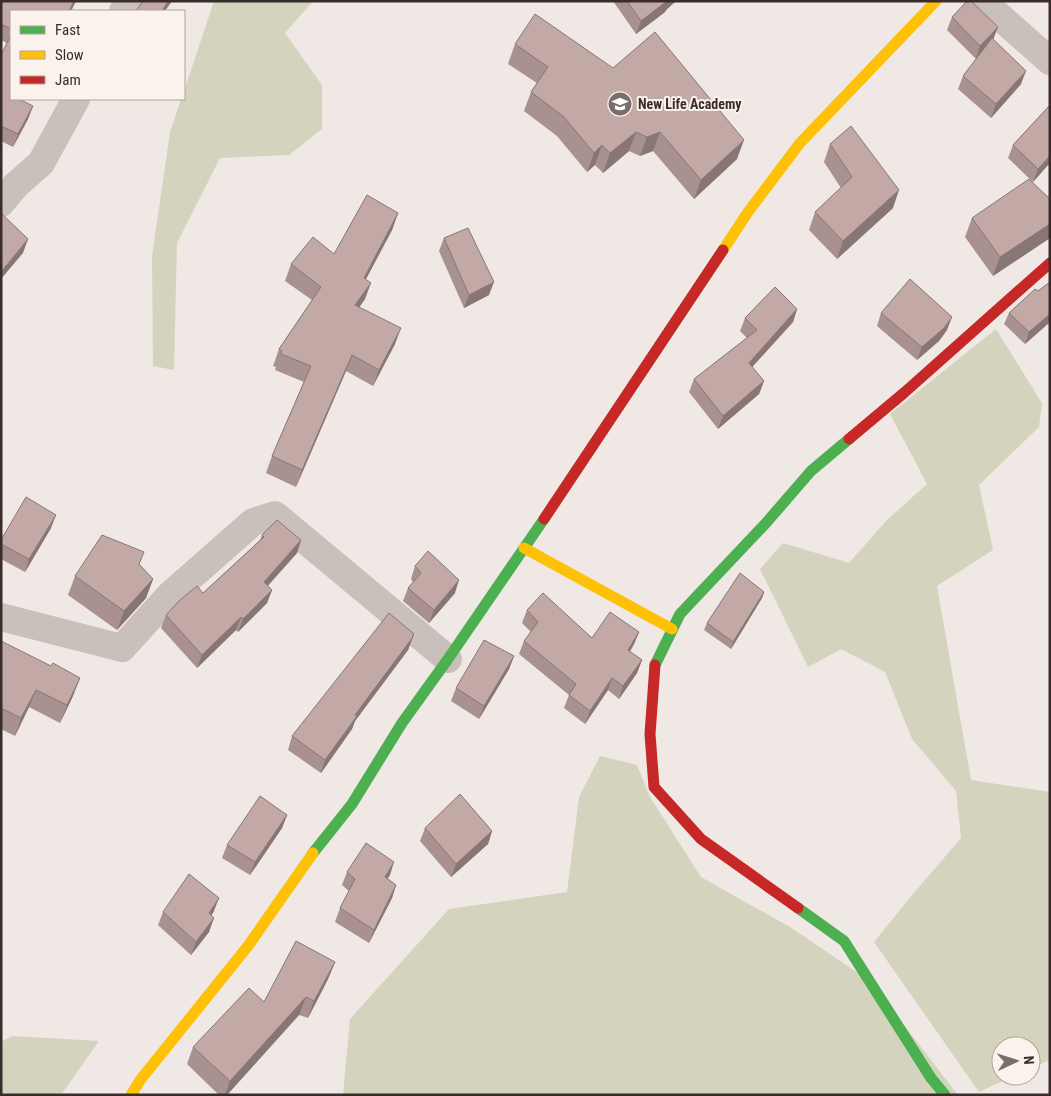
<svg xmlns="http://www.w3.org/2000/svg" width="1051" height="1096" font-family="'Roboto Condensed',sans-serif">
	<style>
		.green { fill: #d4d4be }
		.lines { fill: none; stroke-linecap: round; stroke-linejoin: round }
		.street { stroke: #c9c0bc; stroke-width: 28 }
		.fast { stroke: #4caf50; stroke-width: 11 }
		.slow { stroke: #ffc107; stroke-width: 11 }
		.jam { stroke: #c62828; stroke-width: 11 }
		.wall { fill: #a8918e }
		.shaded-wall { fill: #887674 }
		.building { fill: #c3a9a5; stroke: #887674 }
		.labels { text-anchor: middle; dominant-baseline: central; stroke-width: 4; stroke-linejoin: round; paint-order: stroke }
		.poi-label { font-size: 14px; font-weight: bold; fill: #3a2c2a; stroke: #fbf2ec; text-anchor: start }
	</style>
	<rect width="100%" height="100%" fill="#efe8e4"/>
	<g class="green">
		<path d="M214 1H313L285 33 322 85V129L289 155 220 158 177 243 174 370 153 366 152 256 170 132 181 99H184V91Z"/>
		<path d="M996 329 1042 403 1039 427 979 485 993 550 937 586 971 780 1050 792V1060L1031 1068V1046H1001V1076H1013L979 1092 874 942 913 894 961 838 956 791 912 739 885 672 841 649 808 667 760 569 783 543 849 563 886 521 927 484 890 414Z"/>
		<path d="M600 756 637 765 650 797 701 877 790 927 870 981 958 1095H343L350 1019 449 909 567 892 579 797Z"/>
		<path d="M12 1036 99 1041 61 1095H1V1042Z"/>
	</g>
	<g class="lines">
		<g class="street">
			<path d="M982 1 1050 61"/>
			<path d="M123 11 129 1"/>
			<path d="M1 203 16 185 41 163 76 99"/>
			<path d="M1 617 122 648 170 595 253 522 275 515 448 659"/>
		</g>
		<g class="fast">
			<path d="M655 665 680 614 766 523 811 471 849 439"/>
			<path d="M313 853 352 804 402 723 448 659 544 519"/>
			<path d="M798 908 844 941 931 1078 945 1095"/>
		</g>
		<g class="slow">
			<path d="M723 250 748 212 800 143 936 1"/>
			<path d="M524 548 672 629"/>
			<path d="M131 1095 141 1079 248 946 313 853"/>
		</g>
		<g class="jam">
			<path d="M849 439 905 392 1050 263"/>
			<path d="M544 519 723 250"/>
			<path d="M655 665 650 734 654 787 701 839 798 908"/>
		</g>
	</g>
	<g class="wall">
		<path d="M1 1H76L71 11H11V99L33 106 28 119 13 147 1 141V55L7 43 1 40Z"/>
		<path d="M613 1H676L666 10 665 12 636 34Z"/>
		<path d="M952 17 993 39 1021 84 991 118 958 89 963 76 976 59 947 30Z"/>
		<path d="M515 44 737 159 694 199 653 151 640 156 629 151 603 173 595 165 587 172 557 136 524 111 531 92 537 83 508 64Z"/>
		<path d="M1050 105V167L1048 165 1033 182 1008 158 1013 145Z"/>
		<path d="M830 144 893 208 837 259 809 230 815 212 841 188 824 162Z"/>
		<path d="M1050 199V238L993 276 965 237 972 218Z"/>
		<path d="M398 213 392 230 366 279 365 299 359 307 395 344 373 386 346 371 296 487 266 473 272 456 304 382 275 370 276 367 273 366 279 349 312 300 285 281 291 264 334 254Z"/>
		<path d="M444 238 489 295 464 308 439 251Z"/>
		<path d="M1050 282V322L1025 344 1004 324 1009 313Z"/>
		<path d="M797 309 793 322 752 367 764 381 759 394 718 429 689 392 694 379 747 338 740 331 745 318Z"/>
		<path d="M881 313 947 330 939 341 917 360 877 326Z"/>
		<path d="M51 528 25 572 1 559V540Z"/>
		<path d="M262 535 301 540 297 553 268 586 272 590 267 603 238 632 236 630 197 668 161 628 166 615 203 593 260 540Z"/>
		<path d="M415 566 455 593 429 623 403 601 408 588 413 582 411 579Z"/>
		<path d="M75 576 153 579 146 598 117 630 68 595Z"/>
		<path d="M764 592 762 598 731 649 704 630 707 623Z"/>
		<path d="M527 610 592 638 639 632 634 644 630 652 642 660 637 673 619 699 608 690 585 724 564 708 569 695 519 654 524 641 531 632 522 623Z"/>
		<path d="M414 634 408 650 355 721 352 729 321 773 288 750 292 736Z"/>
		<path d="M1 641 73 696 60 723 29 707 15 736 1 729Z"/>
		<path d="M514 656 509 669 479 719 451 701 456 688Z"/>
		<path d="M287 815 282 828 250 875 222 858 227 845Z"/>
		<path d="M425 828 492 831 488 844 451 877 420 841Z"/>
		<path d="M347 872 390 875 387 879 396 885 392 898 369 943 335 922 340 908 349 891 342 885Z"/>
		<path d="M214 911 211 916 209 932 191 955 158 925 163 912Z"/>
		<path d="M335 962 328 979 308 1018 299 1015 227 1095H219L187 1064 193 1047 264 1002Z"/>
	</g>
	<g class="shaded-wall">
		<path d="M74 1H76L71 11H69Z"/>
		<path d="M168 1H172L165 11H162Z"/>
		<path d="M667 1H676L666 10 665 12 636 34 641 21Z"/>
		<path d="M998 27 993 40 976 59 980 46Z"/>
		<path d="M1026 71 1021 84 991 118 996 104Z"/>
		<path d="M33 106 28 119 13 147 18 134Z"/>
		<path d="M636 132 629 151 603 173 610 153Z"/>
		<path d="M660 132 653 151 640 156 647 137Z"/>
		<path d="M744 140 737 159 694 199 701 180Z"/>
		<path d="M602 145 595 165 587 172 594 153Z"/>
		<path d="M1050 156V161L1048 165 1033 182 1038 169Z"/>
		<path d="M899 190 893 208 837 259 843 241Z"/>
		<path d="M398 213 392 230 358 294 364 278Z"/>
		<path d="M1050 224V238L993 276 1000 257Z"/>
		<path d="M28 239 23 253 1 279V272Z"/>
		<path d="M494 282 489 295 464 308 469 295Z"/>
		<path d="M371 283 365 299 349 322 355 305Z"/>
		<path d="M797 309 793 322 744 376 749 363Z"/>
		<path d="M1050 314V322L1025 344 1029 332Z"/>
		<path d="M952 317 947 330 939 341 917 360 922 347Z"/>
		<path d="M401 328 395 344 373 386 379 370Z"/>
		<path d="M352 355 346 371 296 487 302 470Z"/>
		<path d="M764 381 759 394 718 429 723 416Z"/>
		<path d="M56 515 51 528 25 572 29 559Z"/>
		<path d="M301 540 297 553 259 595 264 582Z"/>
		<path d="M153 579 146 598 117 630 124 611Z"/>
		<path d="M459 580 455 593 429 623 434 610Z"/>
		<path d="M272 590 267 603 238 632 243 619Z"/>
		<path d="M764 592 762 598 731 649 733 642Z"/>
		<path d="M241 617 236 630 197 668 202 655Z"/>
		<path d="M639 632 634 644 623 663 628 650Z"/>
		<path d="M414 634 408 650 355 721 352 729 321 773 325 760 355 715Z"/>
		<path d="M514 656 509 669 479 719 484 706Z"/>
		<path d="M642 660 637 673 619 699 623 686Z"/>
		<path d="M80 678 73 696 60 723 67 705Z"/>
		<path d="M612 678 608 690 585 724 590 711Z"/>
		<path d="M36 690 29 707 15 736 21 718Z"/>
		<path d="M287 815 282 828 250 875 255 862Z"/>
		<path d="M492 831 488 844 451 877 456 864Z"/>
		<path d="M394 862 390 875 380 890 385 877Z"/>
		<path d="M396 885 392 898 369 943 374 930Z"/>
		<path d="M219 898 214 911 204 926 209 913Z"/>
		<path d="M214 918 209 932 191 955 196 942Z"/>
		<path d="M335 962 328 979 308 1018 314 1001Z"/>
		<path d="M306 997 299 1015 227 1095H225L230 1081Z"/>
	</g>
	<g class="building">
		<path d="M1 1H74L69 11H11V29L1 24Z"/>
		<path d="M143 1H168L162 11H136Z"/>
		<path d="M627 1H667L641 21Z"/>
		<path d="M967 1H971L998 27 980 46 952 17Z"/>
		<path d="M535 14 613 68 655 32 744 140 701 180 660 132 647 137 636 132 610 153 602 145 594 153 564 117 531 92 548 67 515 44Z"/>
		<path d="M11 35V99H19L33 106 18 134 1 126V55Z"/>
		<path d="M992 38 1026 71 996 104 963 76Z"/>
		<path d="M1050 105V156L1038 169 1013 145Z"/>
		<path d="M851 126 899 190 843 241 815 212 852 177 830 144Z"/>
		<path d="M1029 179 1050 199V224L1000 257 972 218Z"/>
		<path d="M367 195 398 213 364 278 371 283 355 305 401 328 379 370 352 355 302 470 272 456 311 366 281 354 282 351 279 349 321 287 291 264 313 237 334 254Z"/>
		<path d="M1 213 28 239 1 272Z"/>
		<path d="M468 228 494 282 469 295 444 238Z"/>
		<path d="M910 279 952 317 944 328 922 347 881 313Z"/>
		<path d="M1050 282V314L1029 332 1009 313 1035 289 1038 291Z"/>
		<path d="M775 287 797 309 749 363 764 381 723 416 694 379 757 330 745 318Z"/>
		<path d="M26 497 56 515 29 559 1 544V540Z"/>
		<path d="M277 520 301 540 264 582 272 590 243 619 241 617 202 655 166 615 180 600 197 586 203 593 264 537 262 535Z"/>
		<path d="M102 535 144 552 139 564 153 579 124 611 75 576Z"/>
		<path d="M428 551 459 580 434 610 408 588 421 573 415 566Z"/>
		<path d="M740 573 764 592 733 642 707 623Z"/>
		<path d="M543 593 592 638 610 612 639 632 628 650 642 660 623 686 612 678 590 711 569 695 576 684 524 641 538 622 527 610Z"/>
		<path d="M389 613 414 634 412 636 413 637 355 715 357 716 325 760 292 736Z"/>
		<path d="M484 640 514 656 484 706 456 688Z"/>
		<path d="M1 641 51 666 53 663 80 678 67 705 36 690 21 718 1 708Z"/>
		<path d="M460 794 492 831 456 864 425 828Z"/>
		<path d="M260 796 287 815 255 862 227 845Z"/>
		<path d="M366 843 394 862 385 877 396 885 374 930 340 908 355 879 347 872Z"/>
		<path d="M189 874 219 898 209 913 214 918 196 942 163 912Z"/>
		<path d="M296 941 335 962 314 1001 306 997 230 1081 193 1047 249 988 264 1002Z"/>
	</g>
	<defs>
		<symbol id="school-disc" viewBox="-11 -11 22 22"><circle r="9.5" fill="#796e6b" stroke="#fbf2ec"/><path d="M0-5L7-2L0 1L-7-2ZM-4 1L0 2.5L4 1V4Q0 6-4 4Z" fill="#fff"/></symbol>
	</defs>
	<g fill-rule="evenodd">
		<use href="#school-disc" x="606" y="90" width="28" height="28"/>
	</g>
	<g class="labels">
		<g class="poi-label">
			<text x="638" y="104">New Life Academy</text>
		</g>
	</g>
	<rect width="1051" height="1096" fill="none" stroke="#3a2c2a" stroke-width="5"/>
	<rect x="10" y="10" width="175" height="90" fill="#fbf2ec" stroke="#aea39e"/>
	<rect x="20" y="26" width="25" height="8" fill="#4caf50" stroke="#aea39e"/>
	<text x="55" y="35" font-size="15" fill="#3a2c2a">Fast</text>
	<rect x="20" y="51" width="25" height="8" fill="#ffc107" stroke="#aea39e"/>
	<text x="55" y="60" font-size="15" fill="#3a2c2a">Slow</text>
	<rect x="20" y="76" width="25" height="8" fill="#c62828" stroke="#aea39e"/>
	<text x="55" y="85" font-size="15" fill="#3a2c2a">Jam</text>
	<g transform="translate(1016 1061) rotate(86)"><circle r="24" fill="#fbf2ec" stroke="#aea39e"/>
	<path d="M0-4L9 19L0 12L-9 19Z" fill="#796e6b"/>
	<text y="-8" font-size="14" font-weight="bold" text-anchor="middle" fill="#3a2c2a">N</text>
	</g>
</svg>
